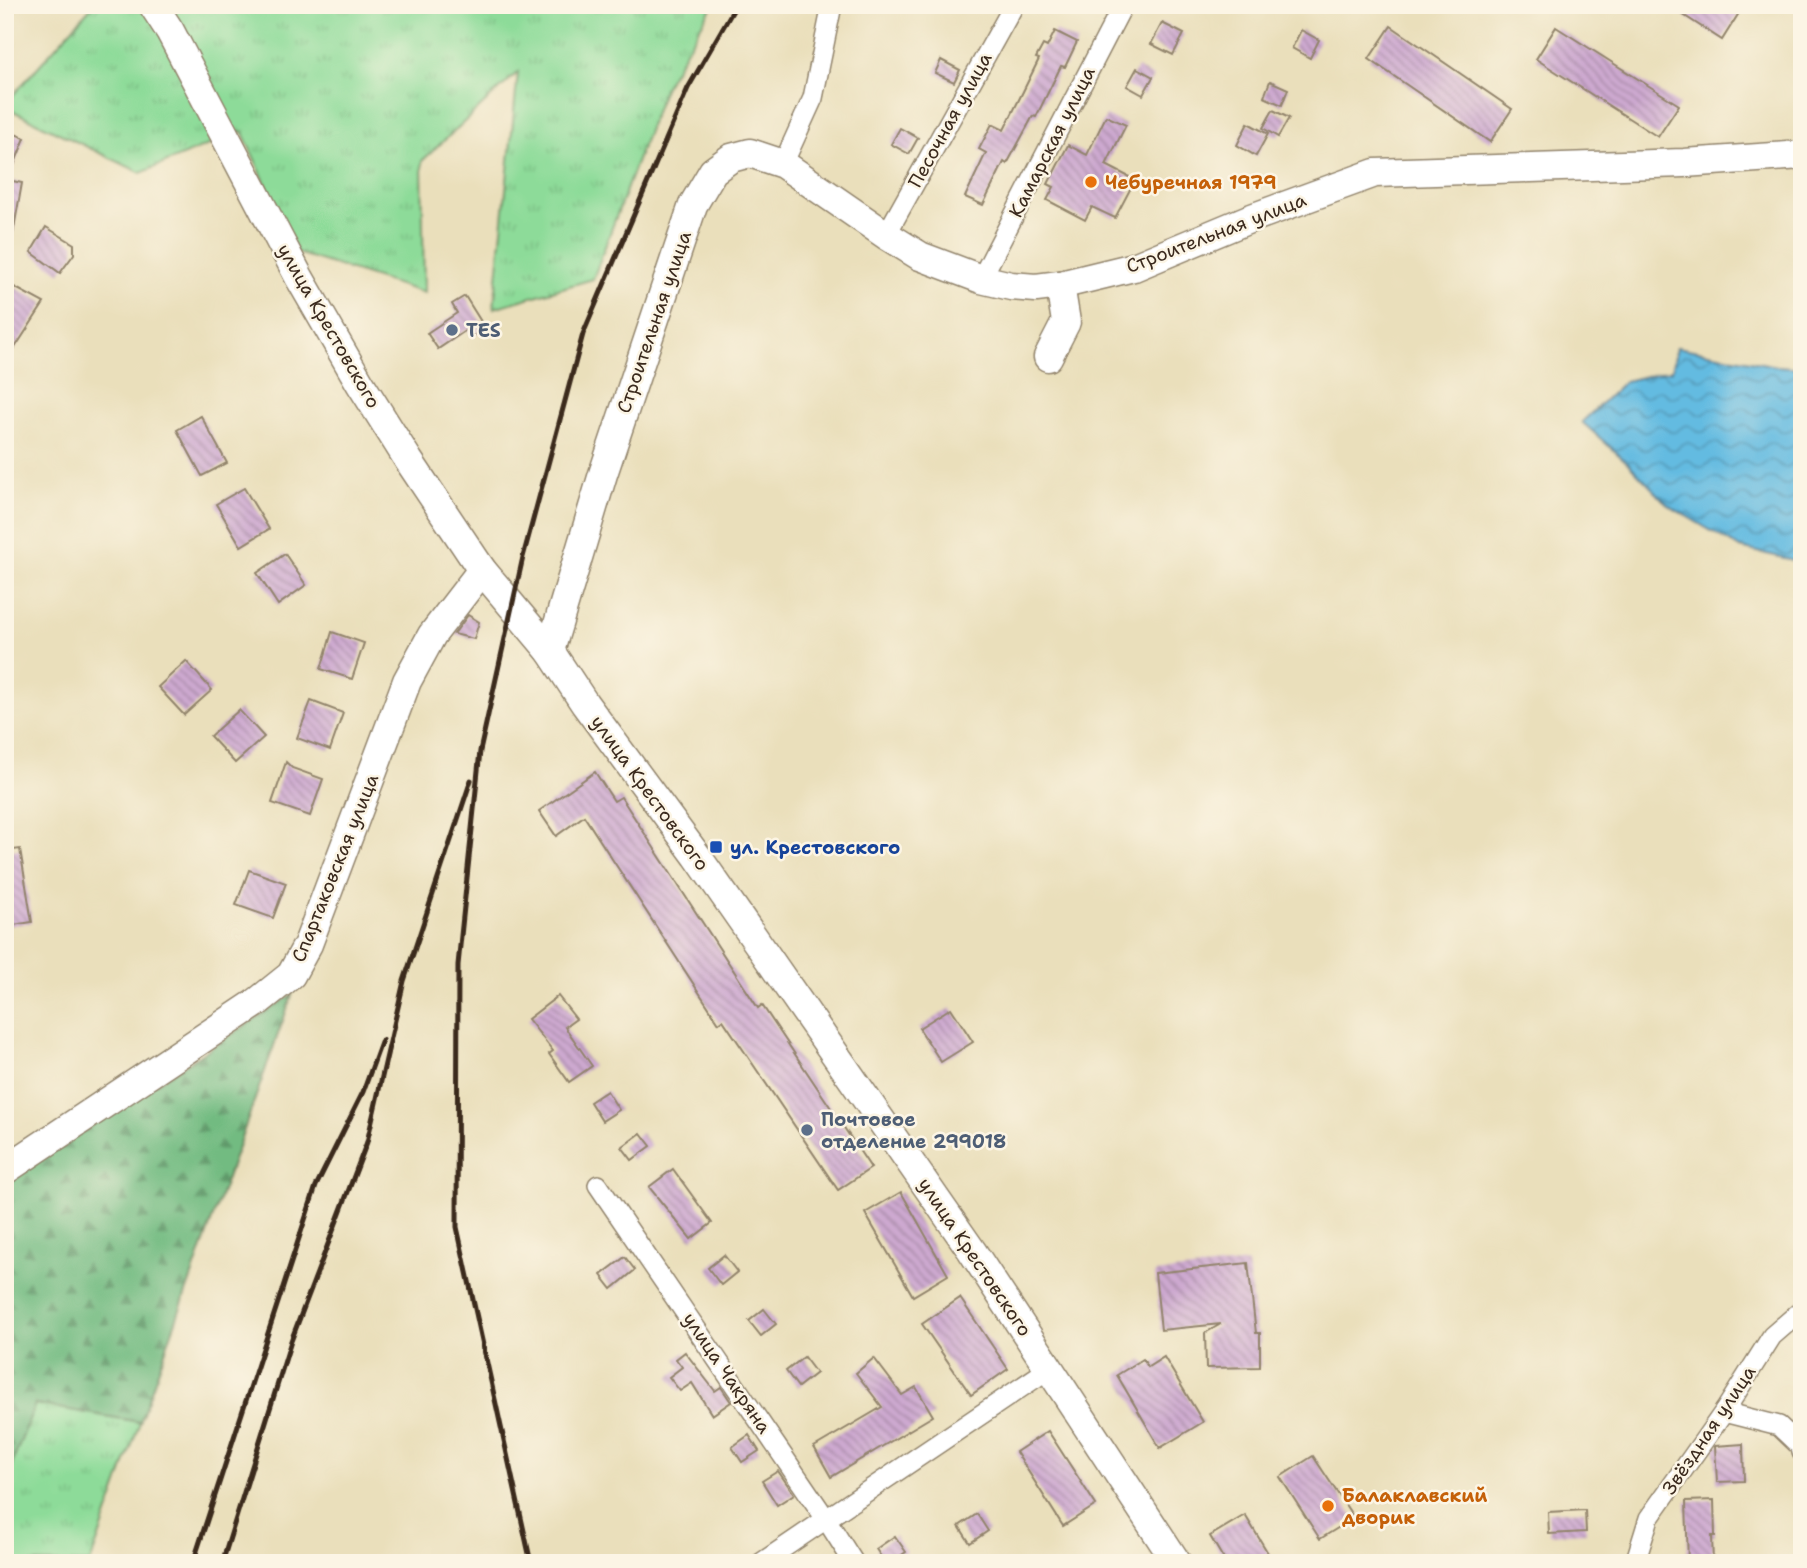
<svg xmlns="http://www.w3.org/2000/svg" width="1807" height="1568" font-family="'Shantell Sans',sans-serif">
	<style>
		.grass { fill: url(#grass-tufts); stroke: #64825c; stroke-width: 2 }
		.forest { fill: url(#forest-firs); stroke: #567250; stroke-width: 2 }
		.water { fill: url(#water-waves); stroke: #507280; stroke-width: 2 }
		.building { fill: url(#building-back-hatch) }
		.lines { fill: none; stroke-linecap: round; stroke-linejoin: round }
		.street-casing { stroke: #92846c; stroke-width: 22 }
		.secondary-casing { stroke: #92846c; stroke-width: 31 }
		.street { stroke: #fff; stroke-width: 19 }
		.secondary { stroke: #fff; stroke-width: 28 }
		.rail { stroke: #3b2a1e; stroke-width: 5 }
		.food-dot { fill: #e8710a; stroke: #fcf5e5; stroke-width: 2.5 }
		.service-dot { fill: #5c6f8a; stroke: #fcf5e5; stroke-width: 2.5 }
		.transit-dot { fill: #1a4fb4; stroke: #fcf5e5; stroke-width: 2.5 }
		.labels { text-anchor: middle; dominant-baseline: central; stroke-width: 5; stroke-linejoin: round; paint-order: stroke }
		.street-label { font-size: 19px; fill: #3b2a1e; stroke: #fcf5e5 }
		.food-label { font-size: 19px; font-weight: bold; fill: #c56008; stroke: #fcf5e5; text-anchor: start }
		.service-label { font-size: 19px; font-weight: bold; fill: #4e5e75; stroke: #fcf5e5; text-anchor: start }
		.transit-label { font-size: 19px; font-weight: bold; fill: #164399; stroke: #fcf5e5; text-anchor: start }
	</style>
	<defs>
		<pattern id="grass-tufts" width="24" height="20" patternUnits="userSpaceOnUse" patternTransform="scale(1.75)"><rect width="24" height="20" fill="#8ddb99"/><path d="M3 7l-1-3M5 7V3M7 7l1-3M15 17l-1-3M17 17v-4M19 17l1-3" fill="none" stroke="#7bbc83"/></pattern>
		<pattern id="forest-firs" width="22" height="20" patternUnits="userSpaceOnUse" patternTransform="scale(1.75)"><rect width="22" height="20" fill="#72bb81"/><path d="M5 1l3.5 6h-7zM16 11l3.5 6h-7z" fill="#5f9869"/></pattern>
		<pattern id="water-waves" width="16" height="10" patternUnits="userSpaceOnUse" patternTransform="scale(1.75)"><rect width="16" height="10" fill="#64bbe1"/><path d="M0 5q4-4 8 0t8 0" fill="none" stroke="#5498b6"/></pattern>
		<pattern id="building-back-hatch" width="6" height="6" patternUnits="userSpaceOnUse" patternTransform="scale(1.75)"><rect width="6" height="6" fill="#cda9d0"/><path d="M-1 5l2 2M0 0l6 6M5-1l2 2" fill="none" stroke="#a88aa8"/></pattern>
	</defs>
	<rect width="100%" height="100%" fill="#fcf5e5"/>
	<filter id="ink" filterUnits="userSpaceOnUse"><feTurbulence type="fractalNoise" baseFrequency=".0143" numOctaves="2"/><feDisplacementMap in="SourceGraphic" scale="14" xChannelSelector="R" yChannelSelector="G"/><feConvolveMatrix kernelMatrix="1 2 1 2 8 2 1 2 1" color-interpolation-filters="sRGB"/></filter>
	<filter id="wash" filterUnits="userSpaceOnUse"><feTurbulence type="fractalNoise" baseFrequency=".00686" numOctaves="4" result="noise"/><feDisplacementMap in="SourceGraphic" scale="28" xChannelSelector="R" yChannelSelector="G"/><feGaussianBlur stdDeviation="1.57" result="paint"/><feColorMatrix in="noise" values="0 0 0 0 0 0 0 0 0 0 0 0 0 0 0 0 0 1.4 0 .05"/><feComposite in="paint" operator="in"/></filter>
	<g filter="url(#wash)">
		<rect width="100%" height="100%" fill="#eadfbb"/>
		<g class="grass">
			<path d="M93 5H713L664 88 593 279 494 308 518 72 422 161 424 293 297 253 242 131 141 173 5 107V104Z"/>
			<path d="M35 1404 140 1422 90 1563H5V1482Z"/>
		</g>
		<path class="forest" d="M292 995 140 1422 35 1404 5 1482V1182Z"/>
		<path class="water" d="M1677 347 1777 366 1802 368V562L1740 548 1668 505 1627 462 1582 422 1625 381 1672 370Z"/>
		<g id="blocks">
			<g class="building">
				<path d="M1668 5H1744L1722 40Z"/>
				<path d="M1162 23 1184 34 1173 55 1151 44Z"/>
				<path d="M1391 26 1512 109 1490 142 1369 59Z"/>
				<path d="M1556 27 1679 105 1658 137 1536 59Z"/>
				<path d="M1301 30 1319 40 1310 58 1292 48Z"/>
				<path d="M1055 31 1077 42 1065 67 1061 66 1036 117 1033 116 1007 164 1004 162 983 205 965 197 986 153 979 149 992 124 1004 130 1039 59 1036 58 1043 45 1047 47Z"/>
				<path d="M941 60 960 70 954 82 935 73Z"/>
				<path d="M1137 68 1153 77 1143 95 1127 86Z"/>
				<path d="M1270 81 1288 89 1282 105 1264 97Z"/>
				<path d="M1273 110 1289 118 1278 137 1263 128Z"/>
				<path d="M1106 116 1126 125 1106 165 1135 180 1115 218 1092 207 1085 220 1047 200 1054 187 1048 184 1068 145 1087 155Z"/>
				<path d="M1248 123 1268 134 1256 156 1237 145Z"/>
				<path d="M900 128 918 138 909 154 891 144Z"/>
				<path d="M5 130 25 138 8 180 22 183 13 234 5 233Z"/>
				<path d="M46 227 74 244V254L60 273 31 252Z"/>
				<path d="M14 287 44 303 5 363V300Z"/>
				<path d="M465 296 485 328 472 336 468 329 438 349 427 333 457 313 452 304Z"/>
				<path d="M201 416 227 463 202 476 177 430Z"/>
				<path d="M244 488 269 529 241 546 216 504Z"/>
				<path d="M285 554 306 585 278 605 257 573Z"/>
				<path d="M468 615 479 622 474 639 454 634Z"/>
				<path d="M332 632 364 643 352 679 321 669Z"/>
				<path d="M186 661 212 690 184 715 158 687Z"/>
				<path d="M311 701 343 713 330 750 297 738Z"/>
				<path d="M239 710 264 737 235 763 210 736Z"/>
				<path d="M286 762 292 768 323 779 310 816 272 803Z"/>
				<path d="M595 772 614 801 621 797 758 1008 762 1005 871 1168 838 1190 723 1020 719 1023 584 816 556 836 539 811Z"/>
				<path d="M20 849 32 922 7 926 5 851Z"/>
				<path d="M249 870 286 883 273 918 236 905Z"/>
				<path d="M558 996 576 1019 565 1027 592 1066 569 1082 549 1054 553 1051 528 1019Z"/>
				<path d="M951 1008 973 1042 941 1062 919 1028Z"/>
				<path d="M607 1091 619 1110 602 1121 590 1102Z"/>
				<path d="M641 1133 651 1146 632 1160 622 1147Z"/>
				<path d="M673 1169 712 1223 691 1239 649 1187Z"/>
				<path d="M901 1192 948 1275 913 1296 865 1213Z"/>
				<path d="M724 1255 737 1272 721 1285 708 1268Z"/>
				<path d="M625 1257 635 1270 612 1289 601 1275Z"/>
				<path d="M1248 1263 1256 1333H1260V1367L1206 1368 1205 1333 1221 1324 1161 1330 1155 1273Z"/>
				<path d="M960 1298 1008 1369 971 1395 922 1324Z"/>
				<path d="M764 1309 776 1324 761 1336 749 1321Z"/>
				<path d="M685 1352 715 1391 721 1387 731 1402 712 1415 692 1383 680 1391 669 1377 682 1367 676 1359Z"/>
				<path d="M804 1357 816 1373 798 1387 786 1371Z"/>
				<path d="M1164 1357 1203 1422 1160 1448 1117 1375 1143 1359 1148 1367Z"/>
				<path d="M874 1358 902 1395 916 1387 933 1416 831 1477 814 1447 882 1407 856 1373Z"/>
				<path d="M1048 1431 1096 1505 1063 1526 1016 1452Z"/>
				<path d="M749 1435 759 1451 742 1462 732 1447Z"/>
				<path d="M1743 1444 1744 1481 1717 1482 1715 1446Z"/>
				<path d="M1313 1456 1354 1518 1320 1539 1280 1477Z"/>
				<path d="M778 1471 794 1494 777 1505 762 1481Z"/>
				<path d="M1714 1500 1715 1536H1712L1713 1563H1688L1686 1501Z"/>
				<path d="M1585 1510 1586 1532 1549 1534 1548 1512Z"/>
				<path d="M977 1514 988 1531 970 1543 959 1526Z"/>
				<path d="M1245 1515 1274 1563H1226L1210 1536Z"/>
				<path d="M895 1536 906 1552 890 1563H885L876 1549Z"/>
			</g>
		</g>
	</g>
	<g filter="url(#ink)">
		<use href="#blocks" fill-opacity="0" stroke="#92846c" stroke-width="2"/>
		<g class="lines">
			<defs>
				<g id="street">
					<path d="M783 164 813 98 832 5"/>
					<path d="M886 235 1014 5"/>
					<path d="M981 279 1123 5"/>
					<path d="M598 1185 826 1519 854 1563"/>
					<path d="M1724 1412 1779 1426 1801 1447 1802 1452"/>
					<path d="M761 1563 1050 1368"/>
					<path d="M1635 1563 1649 1518 1724 1412 1772 1336 1802 1310"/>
				</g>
				<g id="secondary">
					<path d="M153 5 170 31 299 277 360 383 409 461 482 570 550 651 585 704 697 856 972 1251 1177 1563"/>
					<path d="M1048 357 1066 322 1060 285"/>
					<path d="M550 651 603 474 693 205 713 171 731 158 750 153 783 164 886 235 920 256 981 279 1011 286 1036 288 1060 285 1134 267 1249 219 1375 173 1684 163 1802 155"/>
					<path d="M5 1170 256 1003 291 975 308 944 407 681 432 635 482 570"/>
				</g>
			</defs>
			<use href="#street" class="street-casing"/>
			<use href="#secondary" class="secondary-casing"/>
			<use href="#street" class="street"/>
			<use href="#secondary" class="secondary"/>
			<g class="rail">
				<path d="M193 1563 316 1186 363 1092 382 1040"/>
				<path d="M222 1563 291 1341 367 1142 404 981 471 780"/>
				<path d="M531 1563 457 1227 458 965 480 751 523 557 583 334 688 88 736 5"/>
			</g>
		</g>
	</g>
	<g class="food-dot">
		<circle cx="1091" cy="182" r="7"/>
		<circle cx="1328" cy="1506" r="7"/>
	</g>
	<g class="service-dot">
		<circle cx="452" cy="330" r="7"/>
		<circle cx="807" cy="1130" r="7"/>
	</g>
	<rect class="transit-dot" x="709" y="840" width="14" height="14" rx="3.5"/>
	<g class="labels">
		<g class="street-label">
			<text transform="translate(950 120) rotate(-61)">Песочная улица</text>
			<text transform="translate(1052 142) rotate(-63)">Камарская улица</text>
			<text transform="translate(1216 233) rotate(-21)">Строительная улица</text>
			<text transform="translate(654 322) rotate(-71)">Строительная улица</text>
			<text transform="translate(329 326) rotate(60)">улица Крестовского</text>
			<text transform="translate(650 793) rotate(54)">улица Крестовского</text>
			<text transform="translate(335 868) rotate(-68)">Спартаковская улица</text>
			<text transform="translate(975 1257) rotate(56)">улица Крестовского</text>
			<text transform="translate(727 1373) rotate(56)">улица Чакряна</text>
			<text transform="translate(1709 1430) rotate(-56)">Звёздная улица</text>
		</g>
		<g class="food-label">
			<text x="1105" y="182">Чебуречная 1979</text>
			<text x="1342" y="1495">Балаклавский<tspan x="1342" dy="22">дворик</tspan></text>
		</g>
		<g class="service-label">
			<text x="466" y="330">TES</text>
			<text x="821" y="1119">Почтовое<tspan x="821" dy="22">отделение 299018</tspan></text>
		</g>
		<g class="transit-label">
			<text x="730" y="847">ул. Крестовского</text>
		</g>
	</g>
	<rect width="1807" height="1568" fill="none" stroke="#fcf5e5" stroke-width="28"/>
</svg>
